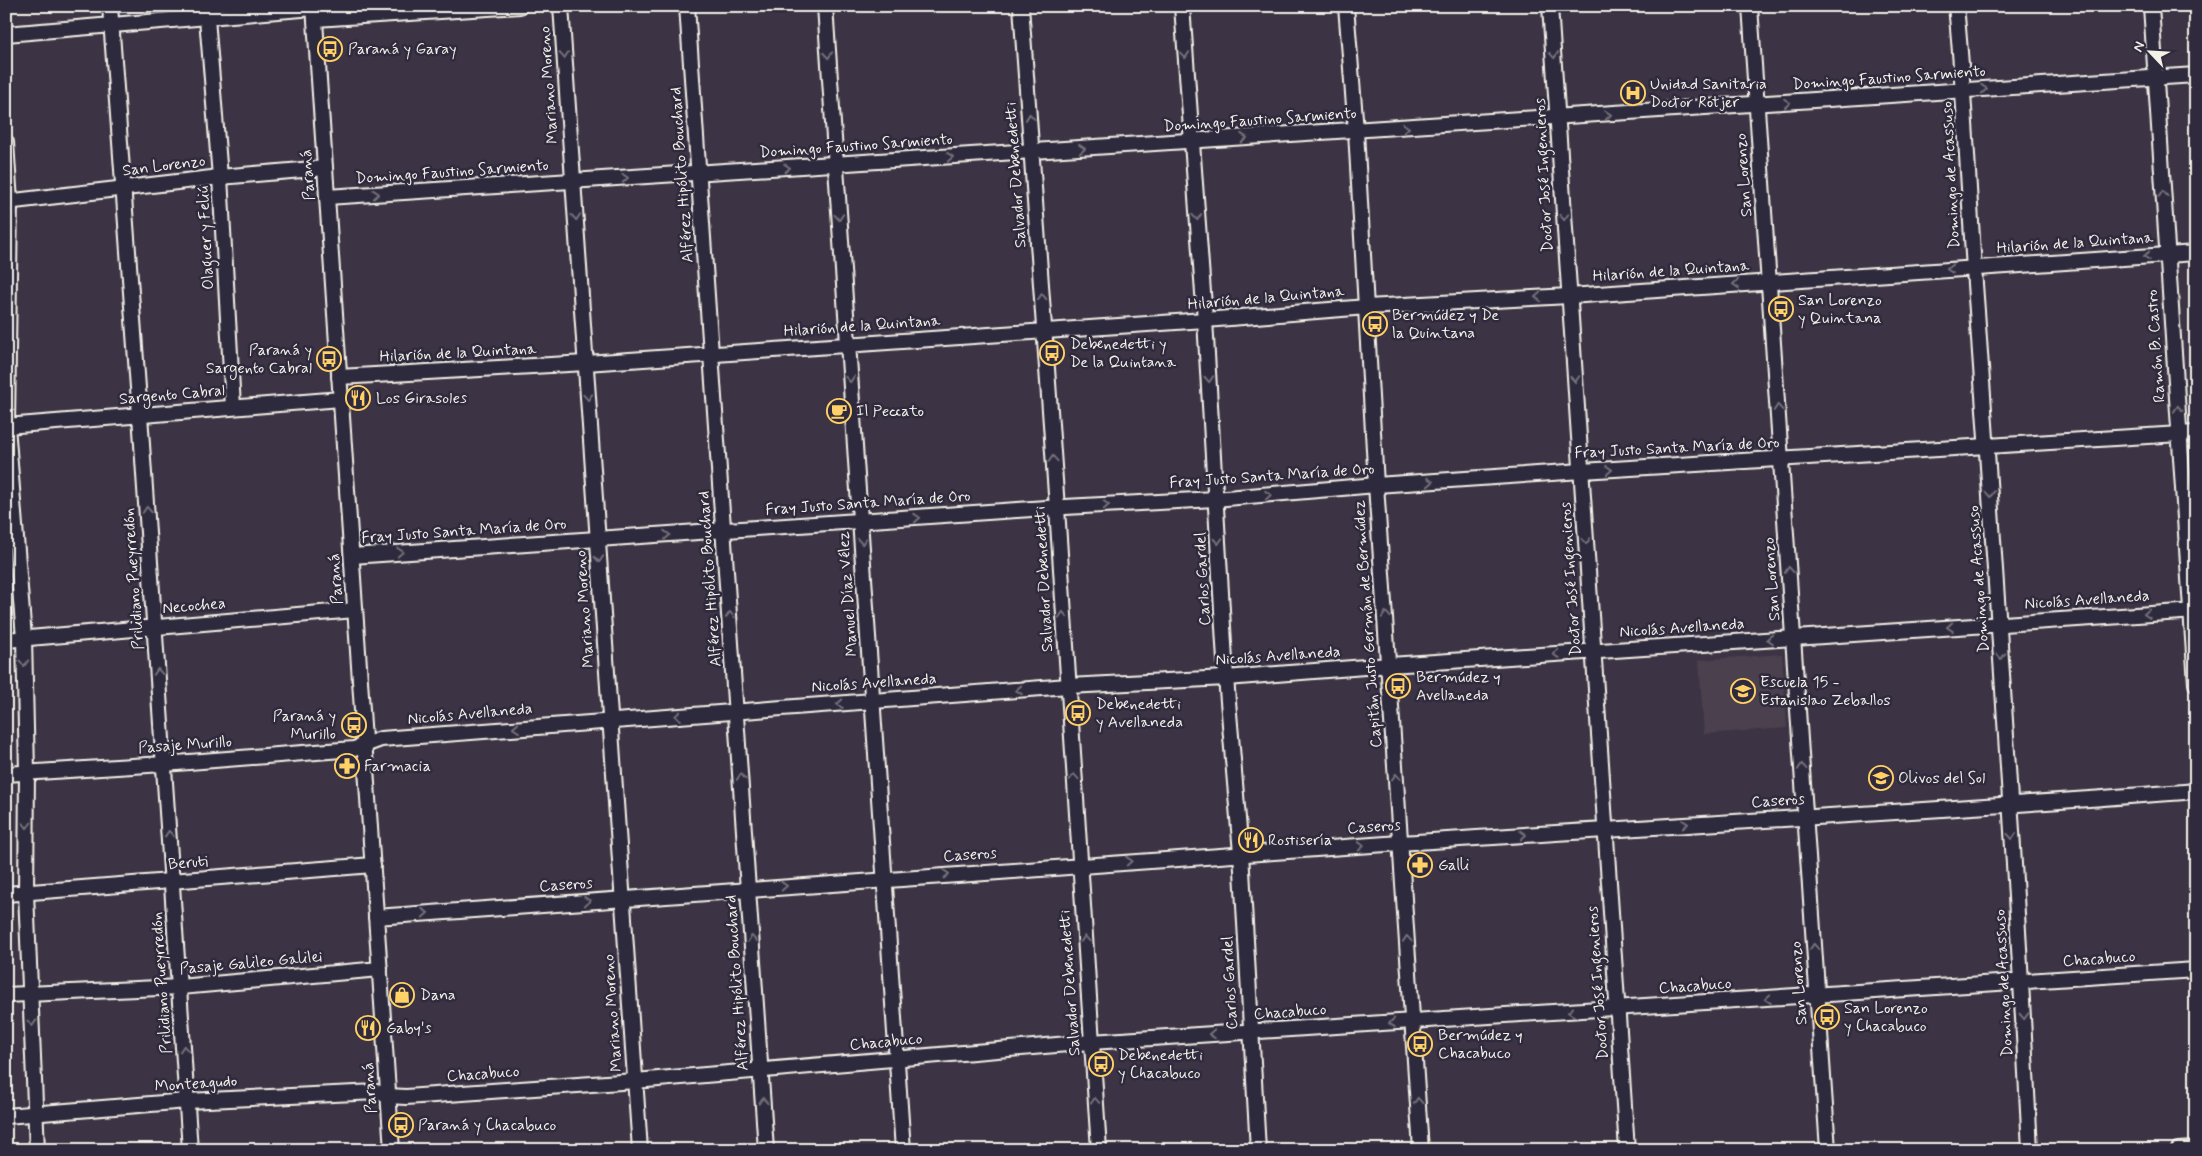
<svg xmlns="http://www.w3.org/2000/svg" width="2202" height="1156" font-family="Mynerve,sans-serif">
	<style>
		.built { fill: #4c404d }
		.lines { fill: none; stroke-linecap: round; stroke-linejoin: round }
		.minor-casing { stroke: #f4f1e8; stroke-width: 18 }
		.minor { stroke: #2f2a3d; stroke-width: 14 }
		.oneway { stroke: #747079 }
		.labels { text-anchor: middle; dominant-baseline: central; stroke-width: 5; stroke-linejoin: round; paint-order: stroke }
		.poi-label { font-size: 16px; fill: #f4f1e8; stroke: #2f2a3d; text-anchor: start }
		.street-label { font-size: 16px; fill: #f4f1e8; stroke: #2f2a3d }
	</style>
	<rect width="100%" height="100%" fill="#3c3444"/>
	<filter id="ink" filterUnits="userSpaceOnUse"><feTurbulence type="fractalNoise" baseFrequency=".02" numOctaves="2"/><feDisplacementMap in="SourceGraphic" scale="10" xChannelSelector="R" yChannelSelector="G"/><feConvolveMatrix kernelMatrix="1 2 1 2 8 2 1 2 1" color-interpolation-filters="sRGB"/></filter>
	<g filter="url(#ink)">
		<path class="built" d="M1782 654 1787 728 1704 734 1699 660Z"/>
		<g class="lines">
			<defs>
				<g id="minor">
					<path d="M110 6 140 415 190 1150"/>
					<path d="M206 6 220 177 233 407"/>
					<path d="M314 6 392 1150"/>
					<path d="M561 6 640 1150"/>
					<path d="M687 6 766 1150"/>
					<path d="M825 6 903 1150"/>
					<path d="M1021 6 1057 508 1099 1150"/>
					<path d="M1182 6 1205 320 1226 678 1241 853 1258 1150"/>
					<path d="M1346 6 1356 131 1376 485 1421 1150"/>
					<path d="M1550 6 1627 1150"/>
					<path d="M1750 6 1828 1150"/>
					<path d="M1956 6C1966 108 1969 209 1977 311 1997 590 2016 870 2030 1150"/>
					<path d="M2151 6 2196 684"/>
					<path d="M315 19 520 6"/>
					<path d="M6 34 314 8"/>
					<path d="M6 142 10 202 7 426 24 638 27 772 26 893 37 1150"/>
					<path d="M327 197 2196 75"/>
					<path d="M6 202 220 177 325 168"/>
					<path d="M339 377 586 363 1205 320 1367 307 1569 296 2196 253"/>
					<path d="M6 426 341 399"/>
					<path d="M352 556 1046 508 1215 499 1376 485 1582 471 2196 433"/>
					<path d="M6 640 355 610"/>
					<path d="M6 774 164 764 354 749 381 739 1068 686 1226 678 1390 665 2196 611"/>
					<path d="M6 894 373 865"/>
					<path d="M376 917C717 891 1058 865 1400 843 1665 825 1931 812 2196 791"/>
					<path d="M6 995 180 987 380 969"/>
					<path d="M6 1116 187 1101 377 1092 388 1096 406 1097 635 1081 1091 1042 2196 970"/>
					<path d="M2178 1150 2196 1149"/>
				</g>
			</defs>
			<use href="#minor" class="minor-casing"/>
			<use href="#minor" class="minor"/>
		</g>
		<defs><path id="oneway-chevron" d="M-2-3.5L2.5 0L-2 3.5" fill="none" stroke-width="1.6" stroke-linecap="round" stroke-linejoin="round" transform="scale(1.25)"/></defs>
		<g class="oneway">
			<use href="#oneway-chevron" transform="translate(564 55) rotate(86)"/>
			<use href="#oneway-chevron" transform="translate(828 55) rotate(86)"/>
			<use href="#oneway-chevron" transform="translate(1185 55) rotate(86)"/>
			<use href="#oneway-chevron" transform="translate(1554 55) rotate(85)"/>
			<use href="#oneway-chevron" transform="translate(1984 89) rotate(-4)"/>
			<use href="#oneway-chevron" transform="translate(1787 103) rotate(-4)"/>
			<use href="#oneway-chevron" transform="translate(1608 115) rotate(-4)"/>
			<use href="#oneway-chevron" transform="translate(1030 117) rotate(-95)"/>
			<use href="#oneway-chevron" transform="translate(1406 128) rotate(-4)"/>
			<use href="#oneway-chevron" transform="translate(1244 138) rotate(-4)"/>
			<use href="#oneway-chevron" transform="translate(1082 149) rotate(-4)"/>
			<use href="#oneway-chevron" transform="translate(950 157) rotate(-4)"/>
			<use href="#oneway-chevron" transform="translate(787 168) rotate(-4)"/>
			<use href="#oneway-chevron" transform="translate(625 178) rotate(-4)"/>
			<use href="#oneway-chevron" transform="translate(376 194) rotate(-4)"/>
			<use href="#oneway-chevron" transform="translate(2163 194) rotate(-94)"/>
			<use href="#oneway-chevron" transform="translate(576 217) rotate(86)"/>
			<use href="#oneway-chevron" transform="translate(839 217) rotate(86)"/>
			<use href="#oneway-chevron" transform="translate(1197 217) rotate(85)"/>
			<use href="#oneway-chevron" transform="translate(1564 217) rotate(87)"/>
			<use href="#oneway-chevron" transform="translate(2147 256) rotate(176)"/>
			<use href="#oneway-chevron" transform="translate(1950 269) rotate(176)"/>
			<use href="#oneway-chevron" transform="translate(1736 284) rotate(176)"/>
			<use href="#oneway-chevron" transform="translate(1042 297) rotate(-93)"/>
			<use href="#oneway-chevron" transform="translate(1538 297) rotate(177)"/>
			<use href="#oneway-chevron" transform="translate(850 379) rotate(86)"/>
			<use href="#oneway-chevron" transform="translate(1209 379) rotate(87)"/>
			<use href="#oneway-chevron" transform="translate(1575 379) rotate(86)"/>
			<use href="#oneway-chevron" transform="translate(588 397) rotate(86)"/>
			<use href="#oneway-chevron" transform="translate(1778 408) rotate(-94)"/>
			<use href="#oneway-chevron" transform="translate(2178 409) rotate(-94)"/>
			<use href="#oneway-chevron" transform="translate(1053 459) rotate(-94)"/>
			<use href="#oneway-chevron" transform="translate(1609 470) rotate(-3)"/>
			<use href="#oneway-chevron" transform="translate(1430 482) rotate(-4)"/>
			<use href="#oneway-chevron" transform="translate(1990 494) rotate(86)"/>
			<use href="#oneway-chevron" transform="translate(1268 495) rotate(-5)"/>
			<use href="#oneway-chevron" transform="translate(1106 505) rotate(-3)"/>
			<use href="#oneway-chevron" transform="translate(147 510) rotate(-94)"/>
			<use href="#oneway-chevron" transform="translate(917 518) rotate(-4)"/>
			<use href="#oneway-chevron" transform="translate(667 535) rotate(-4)"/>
			<use href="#oneway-chevron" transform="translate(862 541) rotate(86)"/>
			<use href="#oneway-chevron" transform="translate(1218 541) rotate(87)"/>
			<use href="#oneway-chevron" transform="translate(1586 541) rotate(86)"/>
			<use href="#oneway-chevron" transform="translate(400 552) rotate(-4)"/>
			<use href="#oneway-chevron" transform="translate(599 559) rotate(86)"/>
			<use href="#oneway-chevron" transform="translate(1789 570) rotate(-94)"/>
			<use href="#oneway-chevron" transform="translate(2147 614) rotate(176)"/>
			<use href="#oneway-chevron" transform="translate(730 615) rotate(-94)"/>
			<use href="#oneway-chevron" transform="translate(1063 615) rotate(-93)"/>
			<use href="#oneway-chevron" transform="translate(1386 615) rotate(-94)"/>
			<use href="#oneway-chevron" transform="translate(1950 627) rotate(176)"/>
			<use href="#oneway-chevron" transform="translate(1770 639) rotate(176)"/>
			<use href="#oneway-chevron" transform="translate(1556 654) rotate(176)"/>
			<use href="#oneway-chevron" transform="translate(2001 656) rotate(87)"/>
			<use href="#oneway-chevron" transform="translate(24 663) rotate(89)"/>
			<use href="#oneway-chevron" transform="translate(158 672) rotate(-94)"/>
			<use href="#oneway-chevron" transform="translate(1019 690) rotate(176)"/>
			<use href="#oneway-chevron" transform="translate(840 704) rotate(176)"/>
			<use href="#oneway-chevron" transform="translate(678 716) rotate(176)"/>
			<use href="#oneway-chevron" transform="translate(516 728) rotate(175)"/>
			<use href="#oneway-chevron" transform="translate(1802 767) rotate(-94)"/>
			<use href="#oneway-chevron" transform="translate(741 777) rotate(-94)"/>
			<use href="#oneway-chevron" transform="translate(1074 777) rotate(-94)"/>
			<use href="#oneway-chevron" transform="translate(1396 777) rotate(-93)"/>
			<use href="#oneway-chevron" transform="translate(1685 824) rotate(-4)"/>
			<use href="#oneway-chevron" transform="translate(27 825) rotate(90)"/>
			<use href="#oneway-chevron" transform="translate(169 834) rotate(-94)"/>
			<use href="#oneway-chevron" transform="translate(1523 835) rotate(-4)"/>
			<use href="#oneway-chevron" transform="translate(2012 836) rotate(86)"/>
			<use href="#oneway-chevron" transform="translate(1361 846) rotate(-4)"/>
			<use href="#oneway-chevron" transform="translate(1129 861) rotate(-4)"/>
			<use href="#oneway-chevron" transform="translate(946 874) rotate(-4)"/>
			<use href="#oneway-chevron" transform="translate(784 886) rotate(-4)"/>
			<use href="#oneway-chevron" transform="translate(587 901) rotate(-4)"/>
			<use href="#oneway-chevron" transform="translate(425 913) rotate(-4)"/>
			<use href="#oneway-chevron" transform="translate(752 939) rotate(-94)"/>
			<use href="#oneway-chevron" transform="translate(1085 939) rotate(-94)"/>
			<use href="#oneway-chevron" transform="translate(1407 939) rotate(-94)"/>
			<use href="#oneway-chevron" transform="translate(1814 947) rotate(-94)"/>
			<use href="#oneway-chevron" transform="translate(1768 999) rotate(176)"/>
			<use href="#oneway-chevron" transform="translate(1571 1012) rotate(176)"/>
			<use href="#oneway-chevron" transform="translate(2024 1016) rotate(87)"/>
			<use href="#oneway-chevron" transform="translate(32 1023) rotate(88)"/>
			<use href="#oneway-chevron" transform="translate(1392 1023) rotate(176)"/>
			<use href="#oneway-chevron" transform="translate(1212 1034) rotate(176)"/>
			<use href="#oneway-chevron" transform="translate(184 1049) rotate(-94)"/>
			<use href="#oneway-chevron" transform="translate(763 1101) rotate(-94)"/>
			<use href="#oneway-chevron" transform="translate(1095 1101) rotate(-94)"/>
			<use href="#oneway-chevron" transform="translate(1418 1101) rotate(-94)"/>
		</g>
	</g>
	<defs>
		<symbol id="bus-ring" viewBox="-11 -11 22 22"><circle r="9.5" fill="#2f2a3d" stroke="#ffd166" stroke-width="1.5"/><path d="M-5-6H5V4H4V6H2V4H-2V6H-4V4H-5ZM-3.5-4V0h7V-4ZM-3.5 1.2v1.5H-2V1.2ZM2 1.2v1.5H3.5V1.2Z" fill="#ffd166"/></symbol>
		<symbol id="hospital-ring" viewBox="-11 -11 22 22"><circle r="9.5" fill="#2f2a3d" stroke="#ffd166" stroke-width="1.5"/><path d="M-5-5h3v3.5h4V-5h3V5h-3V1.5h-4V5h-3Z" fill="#ffd166"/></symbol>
		<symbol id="restaurant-ring" viewBox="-11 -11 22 22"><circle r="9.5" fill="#2f2a3d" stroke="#ffd166" stroke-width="1.5"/><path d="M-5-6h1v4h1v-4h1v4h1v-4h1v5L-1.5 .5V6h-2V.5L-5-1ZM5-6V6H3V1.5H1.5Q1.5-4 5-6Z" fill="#ffd166"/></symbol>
		<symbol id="cafe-ring" viewBox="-11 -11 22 22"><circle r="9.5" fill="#2f2a3d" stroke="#ffd166" stroke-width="1.5"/><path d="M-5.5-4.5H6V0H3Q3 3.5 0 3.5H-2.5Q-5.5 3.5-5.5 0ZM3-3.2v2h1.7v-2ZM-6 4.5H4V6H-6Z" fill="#ffd166"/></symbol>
		<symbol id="school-ring" viewBox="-11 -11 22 22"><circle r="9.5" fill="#2f2a3d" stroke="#ffd166" stroke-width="1.5"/><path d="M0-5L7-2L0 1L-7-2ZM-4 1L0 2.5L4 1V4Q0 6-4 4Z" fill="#ffd166"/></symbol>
		<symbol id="pharmacy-ring" viewBox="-11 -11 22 22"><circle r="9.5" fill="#2f2a3d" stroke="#ffd166" stroke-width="1.5"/><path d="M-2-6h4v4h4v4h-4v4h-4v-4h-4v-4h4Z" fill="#ffd166"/></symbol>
		<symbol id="shop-ring" viewBox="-11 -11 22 22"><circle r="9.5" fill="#2f2a3d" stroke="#ffd166" stroke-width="1.5"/><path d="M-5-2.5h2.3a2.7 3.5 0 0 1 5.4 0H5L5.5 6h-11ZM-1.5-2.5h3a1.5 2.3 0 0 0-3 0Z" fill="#ffd166"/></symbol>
	</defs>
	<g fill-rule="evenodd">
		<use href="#bus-ring" x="316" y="35" width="28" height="28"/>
		<use href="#hospital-ring" x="1619" y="79" width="28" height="28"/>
		<use href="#bus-ring" x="1767" y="295" width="28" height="28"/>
		<use href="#bus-ring" x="1361" y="310" width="28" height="28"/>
		<use href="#bus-ring" x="1038" y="339" width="28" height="28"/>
		<use href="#bus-ring" x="315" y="345" width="28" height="28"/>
		<use href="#restaurant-ring" x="344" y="384" width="28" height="28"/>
		<use href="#cafe-ring" x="825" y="397" width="28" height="28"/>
		<use href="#bus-ring" x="1384" y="672" width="28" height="28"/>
		<use href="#school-ring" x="1729" y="677" width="28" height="28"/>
		<use href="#bus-ring" x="1064" y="699" width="28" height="28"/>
		<use href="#bus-ring" x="340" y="711" width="28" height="28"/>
		<use href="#pharmacy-ring" x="333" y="752" width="28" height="28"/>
		<use href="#school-ring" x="1867" y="764" width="28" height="28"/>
		<use href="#restaurant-ring" x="1237" y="826" width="28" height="28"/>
		<use href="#pharmacy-ring" x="1406" y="851" width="28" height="28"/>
		<use href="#shop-ring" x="388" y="981" width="28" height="28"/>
		<use href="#bus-ring" x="1813" y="1003" width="28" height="28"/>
		<use href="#restaurant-ring" x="354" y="1014" width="28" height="28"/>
		<use href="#bus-ring" x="1406" y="1030" width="28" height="28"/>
		<use href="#bus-ring" x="1087" y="1050" width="28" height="28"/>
		<use href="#bus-ring" x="387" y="1111" width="28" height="28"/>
	</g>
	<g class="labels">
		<g class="poi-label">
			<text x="348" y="49">Paraná y Garay</text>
			<text x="1650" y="84">Unidad Sanitaria<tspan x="1650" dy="18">Doctor Rotjer</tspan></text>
			<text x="1798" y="300">San Lorenzo<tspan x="1798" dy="18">y Quintana</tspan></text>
			<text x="1392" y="315">Bermúdez y De<tspan x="1392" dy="18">la Quintana</tspan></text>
			<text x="1070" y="344">Debenedetti y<tspan x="1070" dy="18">De la Quintana</tspan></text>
			<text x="312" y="350" text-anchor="end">Paraná y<tspan x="312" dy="18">Sargento Cabral</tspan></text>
			<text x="376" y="398">Los Girasoles</text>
			<text x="856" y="411">Il Peccato</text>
			<text x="1416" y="677">Bermúdez y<tspan x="1416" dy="18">Avellaneda</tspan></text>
			<text x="1760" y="682">Escuela 15 -<tspan x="1760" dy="18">Estanislao Zeballos</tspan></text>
			<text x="1096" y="704">Debenedetti<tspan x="1096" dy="18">y Avellaneda</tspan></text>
			<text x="336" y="716" text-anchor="end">Paraná y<tspan x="336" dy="18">Murillo</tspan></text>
			<text x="364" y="766">Farmacia</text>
			<text x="1898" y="778">Olivos del Sol</text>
			<text x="1268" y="840">Rostisería</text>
			<text x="1438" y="865">Galli</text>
			<text x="420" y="995">Dana</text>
			<text x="1844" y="1008">San Lorenzo<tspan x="1844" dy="18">y Chacabuco</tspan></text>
			<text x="386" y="1028">Gaby's</text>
			<text x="1438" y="1035">Bermúdez y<tspan x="1438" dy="18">Chacabuco</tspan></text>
			<text x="1118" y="1055">Debenedetti<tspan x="1118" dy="18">y Chacabuco</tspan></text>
			<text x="418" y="1125">Paraná y Chacabuco</text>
		</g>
		<g class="street-label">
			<text transform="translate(1889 78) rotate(-4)">Domingo Faustino Sarmiento</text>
			<text transform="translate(549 85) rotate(-94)">Mariano Moreno</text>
			<text transform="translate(1260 120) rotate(-4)">Domingo Faustino Sarmiento</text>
			<text transform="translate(856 146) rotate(-4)">Domingo Faustino Sarmiento</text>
			<text transform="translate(164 166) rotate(-7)">San Lorenzo</text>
			<text transform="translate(452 172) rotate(-4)">Domingo Faustino Sarmiento</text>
			<text transform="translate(308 175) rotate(-94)">Paraná</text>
			<text transform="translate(682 175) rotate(-94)">Alférez Hipólito Bouchard</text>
			<text transform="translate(1016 175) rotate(-94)">Salvador Debenedetti</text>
			<text transform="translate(1544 175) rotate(-93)">Doctor José Ingenieros</text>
			<text transform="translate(1744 175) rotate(-94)">San Lorenzo</text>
			<text transform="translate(1951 175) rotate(-93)">Domingo de Acassuso</text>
			<text transform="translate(206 238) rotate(-93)">Olaguer y Feliú</text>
			<text transform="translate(2075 243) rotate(-4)">Hilarión de la Quintana</text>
			<text transform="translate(1671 271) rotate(-4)">Hilarión de la Quintana</text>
			<text transform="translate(1266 298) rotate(-5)">Hilarión de la Quintana</text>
			<text transform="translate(862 326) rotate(-4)">Hilarión de la Quintana</text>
			<text transform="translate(2156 346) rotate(-94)">Ramón B. Castro</text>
			<text transform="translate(458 353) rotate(-3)">Hilarión de la Quintana</text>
			<text transform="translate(172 395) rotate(-5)">Sargento Cabral</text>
			<text transform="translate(1677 448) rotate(-3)">Fray Justo Santa María de Oro</text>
			<text transform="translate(1272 476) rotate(-4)">Fray Justo Santa María de Oro</text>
			<text transform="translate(868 503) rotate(-4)">Fray Justo Santa María de Oro</text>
			<text transform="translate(464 531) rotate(-4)">Fray Justo Santa María de Oro</text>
			<text transform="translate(134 579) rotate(-94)">Prilidiano Pueyrredón</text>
			<text transform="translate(336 579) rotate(-94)">Paraná</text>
			<text transform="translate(710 579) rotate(-94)">Alférez Hipólito Bouchard</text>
			<text transform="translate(1044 579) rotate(-93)">Salvador Debenedetti</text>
			<text transform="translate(1203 579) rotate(-93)">Carlos Gardel</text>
			<text transform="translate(1571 579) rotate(-94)">Doctor José Ingenieros</text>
			<text transform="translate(1772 579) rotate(-94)">San Lorenzo</text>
			<text transform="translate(1979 579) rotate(-94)">Domingo de Acassuso</text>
			<text transform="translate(848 594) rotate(-94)">Manuel Díaz Vélez</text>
			<text transform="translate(2087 600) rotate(-4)">Nicolás Avellaneda</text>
			<text transform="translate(194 606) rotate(-5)">Necochea</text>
			<text transform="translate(585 609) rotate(-94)">Mariano Moreno</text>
			<text transform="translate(1368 624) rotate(-94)">Capitán Justo Germán de Bermúdez</text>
			<text transform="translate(1682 628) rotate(-4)">Nicolás Avellaneda</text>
			<text transform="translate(1278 656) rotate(-4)">Nicolás Avellaneda</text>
			<text transform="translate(874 683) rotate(-4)">Nicolás Avellaneda</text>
			<text transform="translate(470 714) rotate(-5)">Nicolás Avellaneda</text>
			<text transform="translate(185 745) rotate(-4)">Pasaje Murillo</text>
			<text transform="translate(1778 801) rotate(-4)">Caseros</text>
			<text transform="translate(1374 827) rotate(-4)">Caseros</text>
			<text transform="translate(970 855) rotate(-4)">Caseros</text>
			<text transform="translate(188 863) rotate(-5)">Beruti</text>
			<text transform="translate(566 885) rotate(-4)">Caseros</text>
			<text transform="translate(2099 959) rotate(-4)">Chacabuco</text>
			<text transform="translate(251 963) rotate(-5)">Pasaje Galileo Galilei</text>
			<text transform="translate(162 983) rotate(-94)">Prilidiano Pueyrredón</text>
			<text transform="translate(737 983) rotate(-94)">Alférez Hipólito Bouchard</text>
			<text transform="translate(1070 983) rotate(-94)">Salvador Debenedetti</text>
			<text transform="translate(1230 983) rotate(-93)">Carlos Gardel</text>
			<text transform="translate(1598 983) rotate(-94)">Doctor José Ingenieros</text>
			<text transform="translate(1799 983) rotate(-94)">San Lorenzo</text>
			<text transform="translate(2004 983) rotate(-93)">Domingo de Acassuso</text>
			<text transform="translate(1695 986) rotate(-4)">Chacabuco</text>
			<text transform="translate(1290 1012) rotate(-4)">Chacabuco</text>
			<text transform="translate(613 1013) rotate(-94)">Mariano Moreno</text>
			<text transform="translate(886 1042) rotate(-5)">Chacabuco</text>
			<text transform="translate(483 1074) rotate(-4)">Chacabuco</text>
			<text transform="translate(196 1084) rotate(-4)">Monteagudo</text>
			<text transform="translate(370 1088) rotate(-94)">Paraná</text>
		</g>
	</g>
	<rect width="2202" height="1156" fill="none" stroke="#2f2a3d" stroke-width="25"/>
	<rect x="12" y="12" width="2177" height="1131" fill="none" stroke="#f4f1e8" stroke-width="2" filter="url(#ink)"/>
	<g transform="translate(2150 52) rotate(295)" stroke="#2f2a3d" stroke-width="4" paint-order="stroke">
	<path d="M0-4L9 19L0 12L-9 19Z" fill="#f4f1e8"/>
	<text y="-8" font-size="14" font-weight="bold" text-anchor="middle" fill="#f4f1e8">N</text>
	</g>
</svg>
